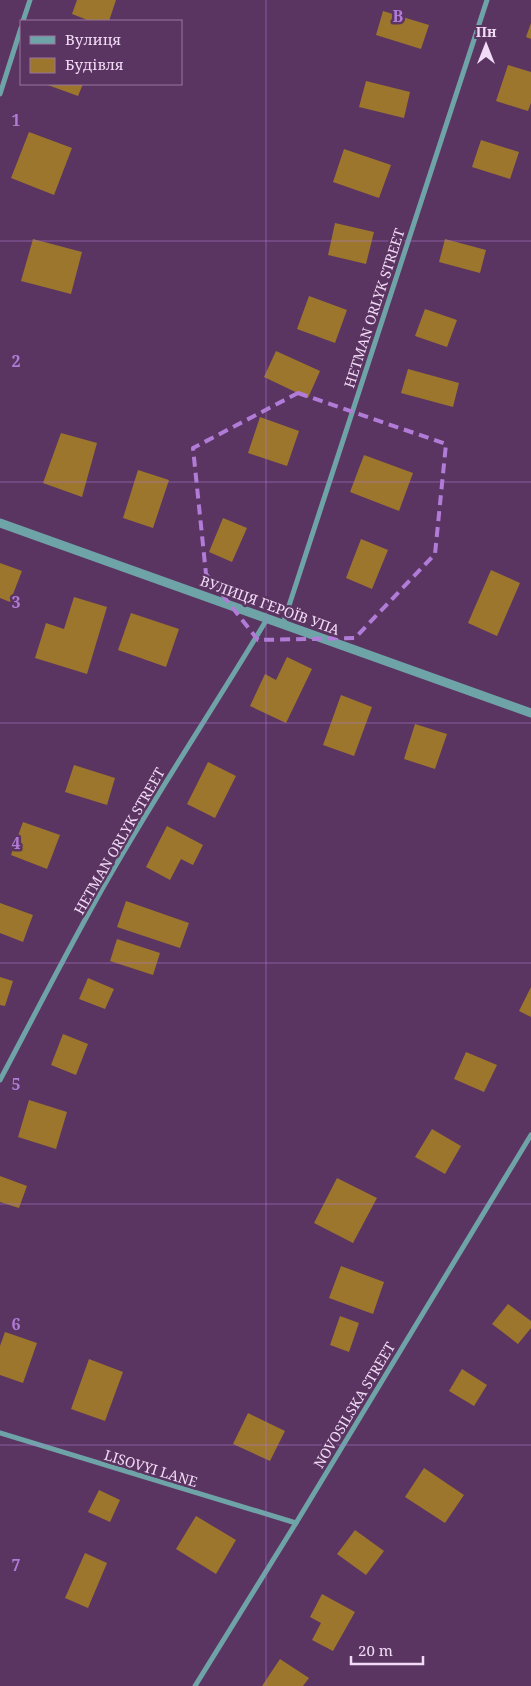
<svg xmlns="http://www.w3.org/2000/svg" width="531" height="1686" font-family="'Noto Serif',serif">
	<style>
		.building { fill: #9b762c }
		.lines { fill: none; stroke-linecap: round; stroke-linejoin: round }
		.minor { stroke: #6ea4a8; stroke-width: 5 }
		.tertiary { stroke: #6ea4a8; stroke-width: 9 }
		.marked { fill: none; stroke: #b17bd8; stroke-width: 4; stroke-dasharray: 10 6; stroke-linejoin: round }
		.grid { fill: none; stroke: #b17bd8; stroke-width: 1; stroke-opacity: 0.55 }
		.labels { text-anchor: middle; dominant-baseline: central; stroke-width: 5; stroke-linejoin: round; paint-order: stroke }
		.street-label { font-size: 14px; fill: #f2dbf6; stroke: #5b3561 }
		.grid-label { font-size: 16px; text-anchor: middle; font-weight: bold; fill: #b17bd8; stroke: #5b3561; stroke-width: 5; stroke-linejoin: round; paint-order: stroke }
	</style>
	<rect width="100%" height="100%" fill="#5b3561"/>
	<g class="building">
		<path d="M77 0H116L109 21H90L72 14Z"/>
		<path d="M383 11 429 25 421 49 376 35Z"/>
		<path d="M531 23V39L526 37Z"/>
		<path d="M508 65 531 72V103L528 111 496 101Z"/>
		<path d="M366 81 410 92 404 118 359 107Z"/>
		<path d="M45 84H83L78 96Z"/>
		<path d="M29 132 72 148 54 195 11 178Z"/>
		<path d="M481 140 519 152 510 179 472 167Z"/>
		<path d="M344 149 391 165 379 198 333 182Z"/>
		<path d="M335 223 374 232 366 264 328 255Z"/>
		<path d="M33 239 82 252 71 294 21 281Z"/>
		<path d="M445 239 486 250 480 273 439 262Z"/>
		<path d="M309 296 347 310 335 343 297 329Z"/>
		<path d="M425 309 457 320 447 347 415 336Z"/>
		<path d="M276 351 320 371 308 398 264 377Z"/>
		<path d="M408 369 459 383 453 407 401 393Z"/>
		<path d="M260 417 299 431 287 466 248 453Z"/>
		<path d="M61 433 97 443 82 497 43 483Z"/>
		<path d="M364 455 413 473 399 511 350 492Z"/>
		<path d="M138 470 169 480 153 528 123 518Z"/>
		<path d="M223 518 247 528 232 562 209 552Z"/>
		<path d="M361 539 388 550 372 589 346 578Z"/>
		<path d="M0 563 22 571 10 602 0 598Z"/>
		<path d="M491 570 520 583 497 636 468 623Z"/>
		<path d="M74 597 107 607 87 674 35 658 46 623 64 629Z"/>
		<path d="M131 613 179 629 166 667 118 650Z"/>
		<path d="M287 657 312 669 286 723 250 706 265 674 276 680Z"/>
		<path d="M341 695 372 707 354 756 323 745Z"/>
		<path d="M415 724 447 734 435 769 404 759Z"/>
		<path d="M208 762 236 776 215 818 187 804Z"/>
		<path d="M74 765 115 778 107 805 65 792Z"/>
		<path d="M23 822 60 835 47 869 11 855Z"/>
		<path d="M167 826 203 845 193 865 181 859 170 880 146 867Z"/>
		<path d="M126 901 189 923 180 948 117 927Z"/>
		<path d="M0 903 33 915 23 942 0 933Z"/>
		<path d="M117 939 160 953 153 975 110 961Z"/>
		<path d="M0 977 13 981 5 1006 0 1005Z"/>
		<path d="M88 978 114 989 105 1009 79 999Z"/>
		<path d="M531 987V1017L519 1011Z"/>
		<path d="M63 1034 88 1044 76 1075 51 1065Z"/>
		<path d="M466 1052 497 1065 484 1092 454 1079Z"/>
		<path d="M29 1100 67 1112 56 1149 18 1137Z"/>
		<path d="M432 1129 461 1146 445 1174 415 1157Z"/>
		<path d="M0 1176 27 1186 19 1208 0 1202Z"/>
		<path d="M337 1178 377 1198 353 1243 314 1223Z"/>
		<path d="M341 1266 384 1282 373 1314 329 1298Z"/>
		<path d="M508 1304 531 1321V1328L518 1344 492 1324Z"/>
		<path d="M340 1316 359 1323 349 1352 330 1345Z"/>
		<path d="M5 1332 37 1343 23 1383 0 1375V1346Z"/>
		<path d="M89 1359 123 1372 105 1421 71 1409Z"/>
		<path d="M462 1369 487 1385 474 1406 449 1391Z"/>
		<path d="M248 1413 285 1431 270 1461 233 1444Z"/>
		<path d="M424 1468 464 1495 445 1523 405 1497Z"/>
		<path d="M99 1490 120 1500 110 1522 88 1512Z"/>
		<path d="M196 1516 236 1540 216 1574 176 1549Z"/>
		<path d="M355 1530 384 1551 366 1575 337 1554Z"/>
		<path d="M85 1553 107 1563 88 1608 65 1598Z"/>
		<path d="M322 1594 355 1612 333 1651 312 1640 321 1623 310 1617Z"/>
		<path d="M280 1659 309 1678 303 1686H262Z"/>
	</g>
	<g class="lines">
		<g class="minor">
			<path d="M23 21 30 0"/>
			<path d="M0 94 21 28"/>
			<path d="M283 624 487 0"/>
			<path d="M0 1080C32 1020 63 959 96 900 149 804 211 713 267 619"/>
			<path d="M0 1433 296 1523"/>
			<path d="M195 1686 296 1523 531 1135"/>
		</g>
		<path class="tertiary" d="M0 523 531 713"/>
	</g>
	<path class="marked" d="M298 393 446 444 435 554 355 638 258 640 206 574 193 448Z"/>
	<path class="grid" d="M266 0V1686M0 241H531M0 482H531M0 723H531M0 963H531M0 1204H531M0 1445H531"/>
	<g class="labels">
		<g class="street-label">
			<text transform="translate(374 308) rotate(-72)">HETMAN ORLYK STREET</text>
			<text transform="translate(270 605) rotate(20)">ВУЛИЦЯ ГЕРОЇВ УПА</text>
			<text transform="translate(119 841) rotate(-60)">HETMAN ORLYK STREET</text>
			<text transform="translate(354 1405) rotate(-59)">NOVOSILSKA STREET</text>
			<text transform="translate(151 1468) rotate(17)">LISOVYI LANE</text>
		</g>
	</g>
	<g class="grid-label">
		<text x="398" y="22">B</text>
		<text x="16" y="126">1</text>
		<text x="16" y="367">2</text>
		<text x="16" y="608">3</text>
		<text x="16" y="849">4</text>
		<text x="16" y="1090">5</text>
		<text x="16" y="1330">6</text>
		<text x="16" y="1571">7</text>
	</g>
	<rect x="20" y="20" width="162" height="65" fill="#5b3561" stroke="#97779d"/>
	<rect x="30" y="36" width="25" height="8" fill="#6ea4a8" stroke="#97779d"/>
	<text x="65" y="45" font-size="15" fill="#f2dbf6">Вулиця</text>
	<rect x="30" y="58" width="25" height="15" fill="#9b762c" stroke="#97779d"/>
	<text x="65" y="70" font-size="15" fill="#f2dbf6">Будівля</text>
	<g transform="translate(486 45)" stroke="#5b3561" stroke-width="4" paint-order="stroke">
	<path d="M0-4L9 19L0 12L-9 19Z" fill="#f2dbf6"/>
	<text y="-8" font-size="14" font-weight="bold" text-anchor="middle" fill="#f2dbf6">Пн</text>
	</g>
	<path d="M351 1656v8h72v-8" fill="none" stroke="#f2dbf6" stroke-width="2.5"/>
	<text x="358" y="1656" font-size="15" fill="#f2dbf6" stroke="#5b3561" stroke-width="4" paint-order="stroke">20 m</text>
</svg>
